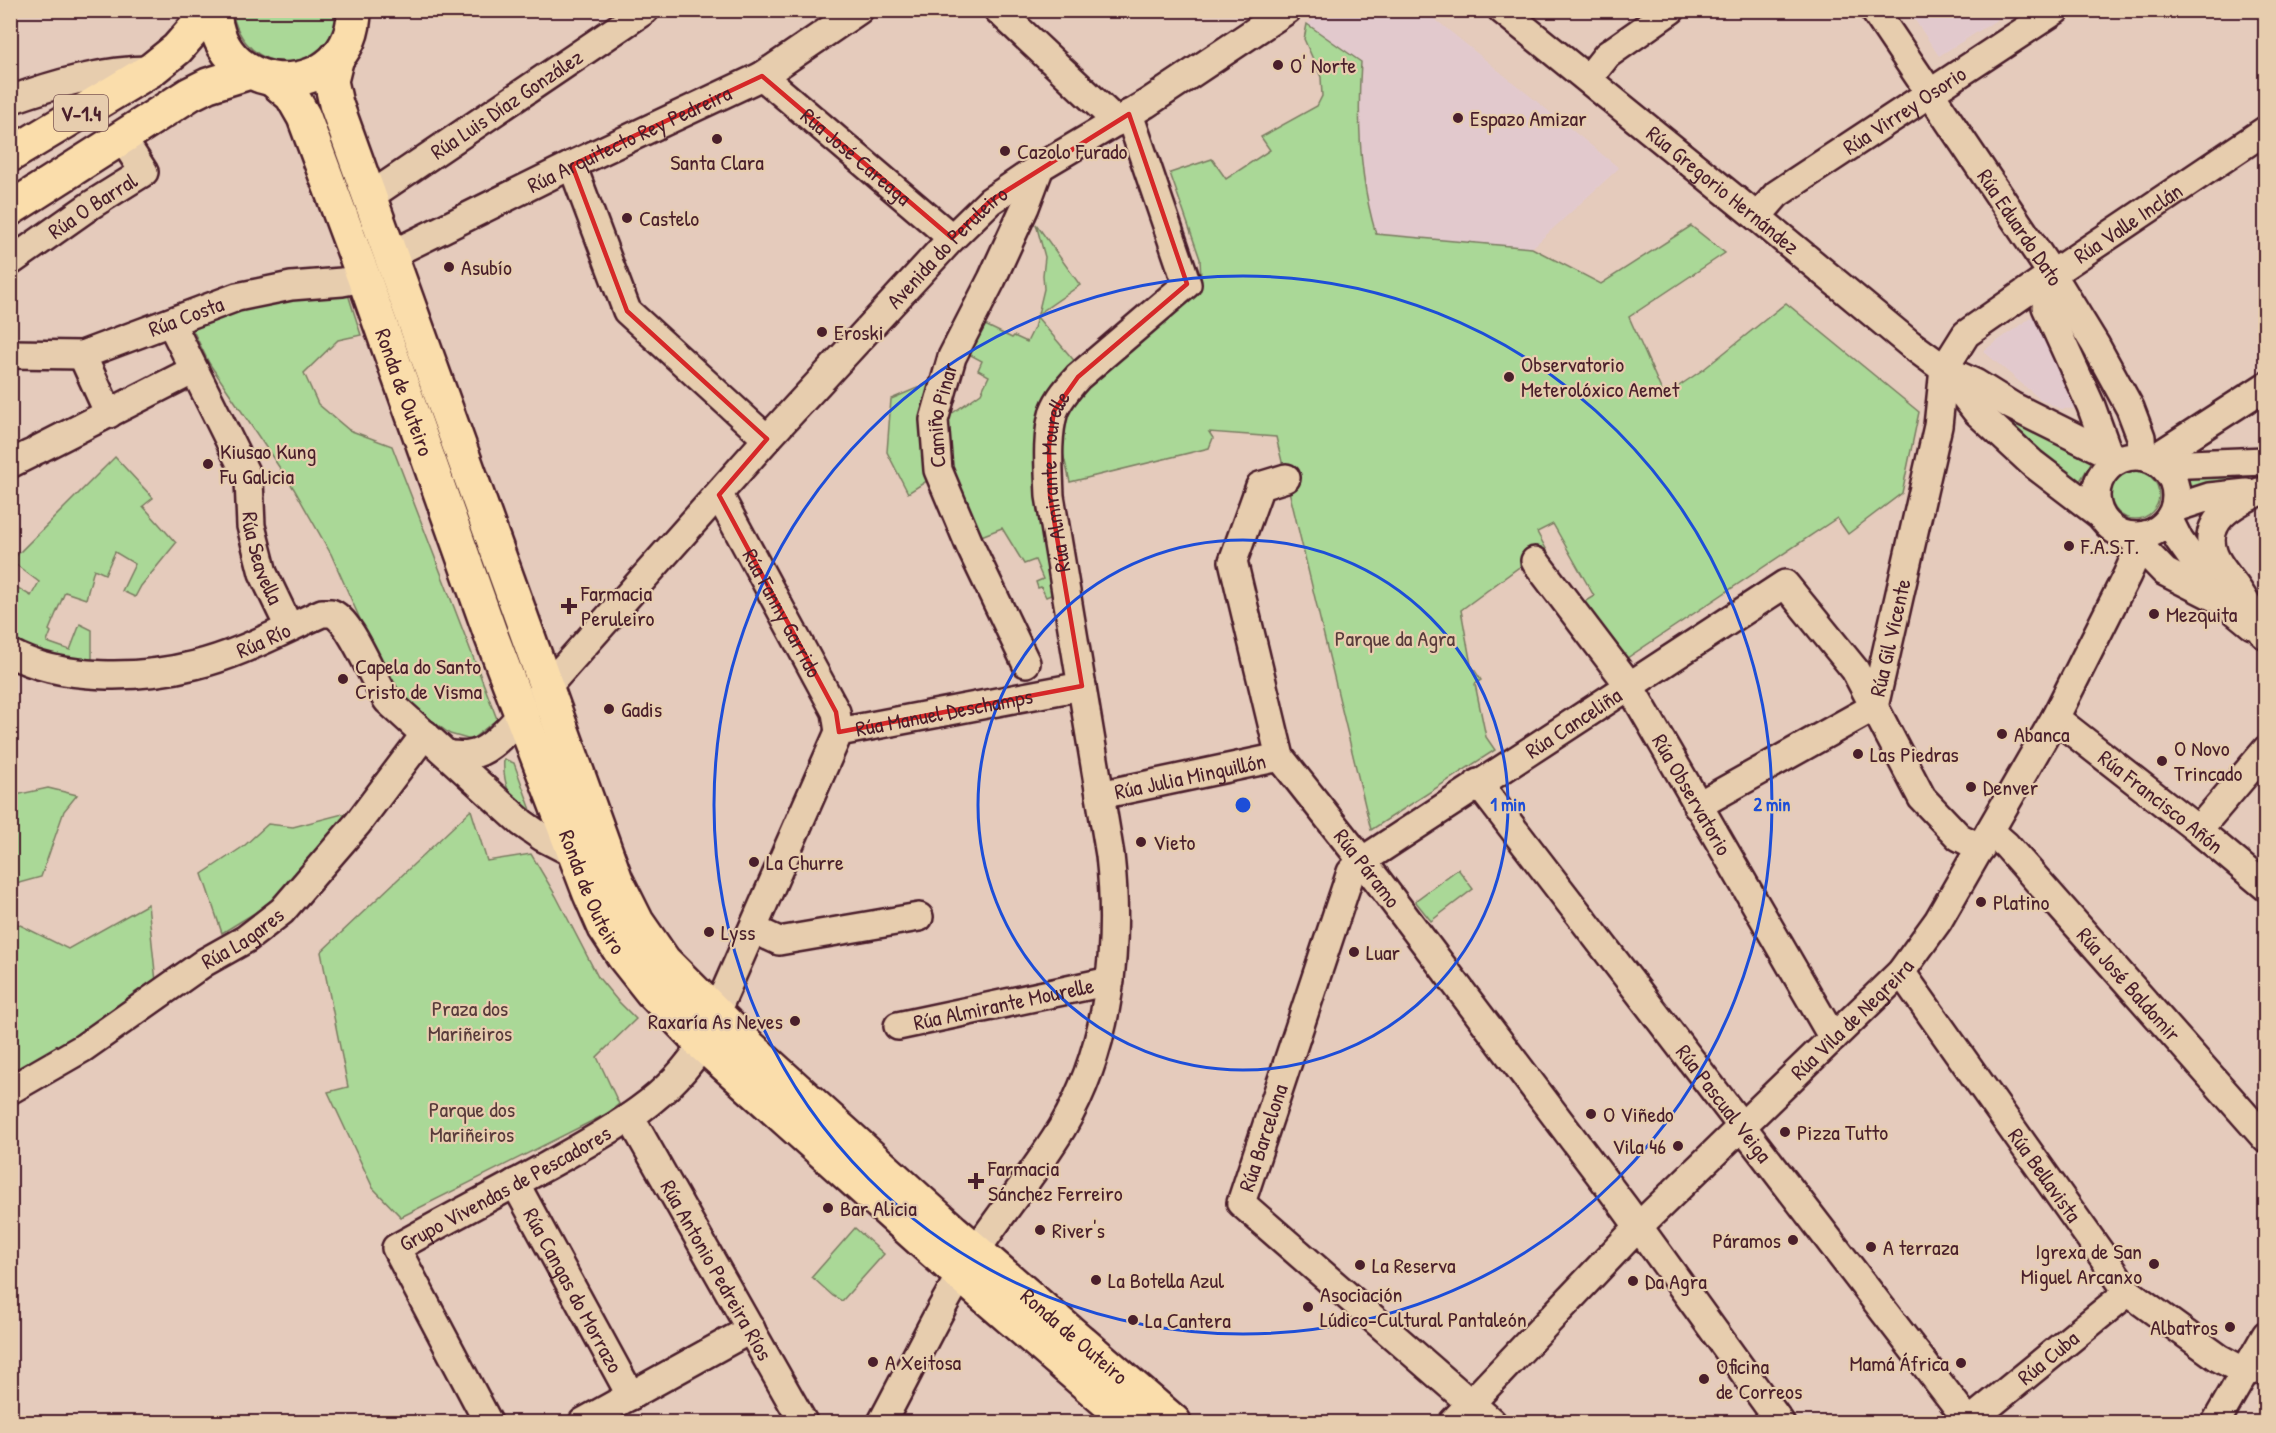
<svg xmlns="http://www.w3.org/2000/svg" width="2276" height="1433" font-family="'Patrick Hand',sans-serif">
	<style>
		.built { fill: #e2c9cd }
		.green { fill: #aad897; stroke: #7a7c61; stroke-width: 1.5 }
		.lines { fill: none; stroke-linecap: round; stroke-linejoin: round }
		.minor-casing { stroke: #4a1f2b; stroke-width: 32 }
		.major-casing { stroke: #4a1f2b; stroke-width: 38 }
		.highway-casing { stroke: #4a1f2b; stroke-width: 38 }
		.minor { stroke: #e7cdae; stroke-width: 27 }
		.major { stroke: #faddab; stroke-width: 33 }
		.highway { stroke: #faddab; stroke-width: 33 }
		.marked { fill: none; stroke: #d62828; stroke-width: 4.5; stroke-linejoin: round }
		.ring { fill: none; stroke: #1d4ed8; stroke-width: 3 }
		.poi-dot { fill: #4a1f2b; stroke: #e7cdae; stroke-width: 2 }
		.labels { text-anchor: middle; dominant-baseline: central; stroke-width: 4.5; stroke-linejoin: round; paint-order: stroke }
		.shield { fill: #e7cdae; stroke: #795352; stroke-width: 1.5 }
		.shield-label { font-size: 21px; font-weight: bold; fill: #4a1f2b }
		.poi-label { font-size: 22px; fill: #4a1f2b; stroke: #e7cdae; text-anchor: start }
		.street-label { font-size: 22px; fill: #4a1f2b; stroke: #e7cdae }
		.park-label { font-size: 22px; fill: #583b3b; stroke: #e7cdae }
		.centre { fill: #1d4ed8; stroke: #e7cdae; stroke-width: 3 }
		.ring-label { font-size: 18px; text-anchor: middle; font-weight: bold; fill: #1d4ed8; stroke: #e7cdae; stroke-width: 4.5; stroke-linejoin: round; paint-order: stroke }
	</style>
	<rect width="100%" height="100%" fill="#e5cbbc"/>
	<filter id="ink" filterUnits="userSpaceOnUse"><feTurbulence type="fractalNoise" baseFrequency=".0167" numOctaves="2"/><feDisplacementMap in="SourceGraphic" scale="12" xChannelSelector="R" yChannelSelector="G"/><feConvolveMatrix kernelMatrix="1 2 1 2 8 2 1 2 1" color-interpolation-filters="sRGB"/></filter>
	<g filter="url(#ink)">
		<g class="built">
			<path d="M1327 11H1425L1619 168 1532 248 1376 234 1371 217 1359 142 1358 98 1361 62 1307 24Z"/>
			<path d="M1909 11H2011L1939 56Z"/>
			<path d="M2046 307 2095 378 2098 390 2081 408 2061 409 2041 400 1983 351Z"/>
		</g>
		<g class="green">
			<path d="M341 10C326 79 245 79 232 11Z"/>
			<path d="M1307 24 1361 62C1357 119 1359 178 1376 234L1532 248 1601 284 1691 226 1725 253 1629 317 1664 396 1704 369 1786 303 1919 412 1902 493 1848 534 1837 518 1627 658 1584 602 1594 596 1553 524 1537 532 1550 556 1518 568 1461 610 1471 665 1481 680 1475 684 1486 737 1495 750 1371 830 1276 437 1209 432 1213 438 1209 448 1070 482 1060 441 1065 409 1093 376 1185 298 1201 280 1200 259 1170 173 1212 159 1226 179 1270 150 1261 137 1317 106 1322 96 1321 77 1304 39Z"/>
			<path d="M1036 224 1080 285 1038 314 1044 289 1043 275 1045 257Z"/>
			<path d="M348 294 361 335 338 340 304 373 318 404 349 430 392 446 497 719 471 740 450 734 392 691 331 554 294 489 209 363 189 322 272 297Z"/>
			<path d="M1037 317 1077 364 1064 379 1058 592 1046 597 1041 587 1038 588 1036 582 1043 579 1035 560 1024 564 1002 528 976 538 961 501 946 451 944 419 981 393 989 376 978 370 982 361 965 352 979 322 1012 338 1014 336 1027 342 1034 328Z"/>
			<path d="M932 382 930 479 908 493 887 452 891 399Z"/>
			<path d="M1971 395 2094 458 2080 481 2024 442Z"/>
			<path d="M115 457 153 498 143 506 176 543 141 586 135 597 122 591 135 564 115 552 105 574 94 569 86 599 65 592 49 630 51 632 47 642 70 650 80 624 92 630V664L65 662 15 642 11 634 10 588 13 585 31 596 39 582 11 561Z"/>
			<circle cx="2135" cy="495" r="24"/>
			<path d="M2248 472 2249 482 2191 489 2187 476 2198 478Z"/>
			<path d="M504 759 514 763 531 810 527 820C511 804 502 782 504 759Z"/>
			<path d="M48 788 77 795 64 811 41 877 19 883 11 880V796Z"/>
			<path d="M471 810 487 861 531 854 556 896 598 977 617 1000 636 1019 597 1057 619 1104 608 1113 401 1217 373 1188 328 1092 348 1087 321 952Z"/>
			<path d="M354 811 286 889 253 914 222 933 202 874 244 846 268 824 293 827Z"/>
			<path d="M1458 869 1473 889 1431 921 1415 901Z"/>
			<path d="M148 904 156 982 110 1016 10 1079V920L68 949Z"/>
			<path d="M855 1228 884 1254 842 1301 833 1296 812 1277Z"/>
		</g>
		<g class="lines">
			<defs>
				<g id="minor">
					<path d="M998 10 1117 122"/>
					<path id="s1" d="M1502 10 1757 217 1910 344 1944 369 1975 383 2012 406 2119 459"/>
					<path id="s2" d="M1874 10 2052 274 2095 344 2130 408 2141 437 2142 456"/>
					<path id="s3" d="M762 76 952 238"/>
					<path d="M1588 79 1607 55 1671 10"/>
					<path d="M10 100C55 84 103 70 151 70"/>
					<path d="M572 165 627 311 767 439"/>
					<path id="s4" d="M369 197 645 10"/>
					<path id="s5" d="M1757 217 1777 194 2056 10"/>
					<path id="s6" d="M390 255 572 165 762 76 859 10"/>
					<path id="s7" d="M10 262 91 205 144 172 122 138"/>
					<path d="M2052 274 2046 307 2091 406 2108 453"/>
					<path id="s8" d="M171 323 249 480 251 526 263 573 289 627"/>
					<path id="s9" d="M10 354 82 355 237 297 291 286 342 282 364 278"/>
					<path d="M82 355 109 414"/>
					<path d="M1946 372 1976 411 2032 463 2100 515"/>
					<path d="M37 450 194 370"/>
					<circle cx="2136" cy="496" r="40"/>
					<path d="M2153 459 2266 386"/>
					<path d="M10 464 30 454"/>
					<path d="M2163 465 2266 461"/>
					<path id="s10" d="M1286 478 1260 486 1233 561 1280 757 1378 881 1625 1208 1780 1422"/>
					<path d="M2259 492C2233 504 2201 521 2214 555 2219 567 2228 576 2235 586 2246 601 2254 618 2264 634"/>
					<path id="s11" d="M719 495 836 712 839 732"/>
					<path d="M2175 508 2209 497 2247 493"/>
					<path d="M2169 520 2179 540 2221 599"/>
					<path d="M2130 536 2165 572 2224 602 2252 625"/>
					<path id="s12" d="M1535 561 1629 685 1833 1038"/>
					<path id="s13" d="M10 653C61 681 139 679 195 665 238 655 281 631 322 613 323 613 330 613 331 613 352 620 373 682 388 701L522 823 542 837 575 854"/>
					<path id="s14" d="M1026 663 970 546 938 470 934 420 952 357 992 279 1025 207 1040 167"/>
					<path id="s15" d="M2055 718 2198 830 2266 887"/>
					<path id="s16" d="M449 755C456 755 463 756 469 755 490 753 508 728 522 715L767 439 952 238 990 201 1040 167 1146 104 1287 10"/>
					<path id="s17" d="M1478 783 1969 1422"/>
					<path id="s18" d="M1100 795 1280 757"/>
					<path id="s19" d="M1697 806 1874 707 1938 426 1944 369 1966 334 2052 274 2266 130"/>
					<path d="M2198 830 2266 750"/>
					<path id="s20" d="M1990 831 2006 845 2266 1139"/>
					<path d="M753 929 779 941 919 917"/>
					<path id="s21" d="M1901 972 2128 1292 2219 1358 2245 1372 2266 1368"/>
					<path id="s22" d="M898 1026 1110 981"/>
					<path id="s23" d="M10 1090 83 1048 205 962 246 939 282 911 358 823 425 734"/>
					<path id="s24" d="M630 1117 803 1422"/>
					<path id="s25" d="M515 1183 631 1396"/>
					<path id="s26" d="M488 1422 396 1248C446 1220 496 1194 545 1167 602 1135 668 1102 702 1044L839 732 1082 686"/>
					<path d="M583 1422 751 1329"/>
					<path id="s27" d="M882 1422C913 1365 940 1305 976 1251 1004 1209 1036 1171 1062 1128 1110 1046 1120 946 1110 855L1050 496C1049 468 1046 438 1054 411 1059 398 1069 387 1078 377L1187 284 1129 114"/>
					<path id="s28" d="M1453 1422 1639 1226 1901 972 1938 921 2055 718 2127 575 2145 535"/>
					<path id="s29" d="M1492 1422 1241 1203 1351 872 1362 861 1785 584 1855 670 1922 798 1959 837 1981 848"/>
					<path id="s30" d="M1969 1422 2128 1292"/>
					<path d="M2216 1422 2266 1335"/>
				</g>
				<g id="major">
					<path d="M214 10C219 105 354 101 354 10"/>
					<path id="s31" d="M337 57 331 81 336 104 616 880 637 922 664 961 750 1047 953 1231 1174 1422"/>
					<path id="s32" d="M273 80 292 96 304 117 364 278 491 635 590 894 605 928 624 957 651 991 702 1044 934 1252 1130 1422"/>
				</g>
				<g id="highway">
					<path d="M10 155 151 70 177 49 211 10"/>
					<path d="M10 209 190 94 208 85 250 72"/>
				</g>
			</defs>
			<use href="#minor" class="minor-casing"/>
			<use href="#major" class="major-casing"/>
			<use href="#highway" class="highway-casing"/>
			<use href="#minor" class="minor"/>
			<use href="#major" class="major"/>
			<use href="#highway" class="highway"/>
		</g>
	</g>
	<path class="marked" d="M762 76 952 238 990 201 1129 114 1187 284 1078 377 1054 411 1049 446 1050 496 1082 686 839 732 836 712 719 495 767 439 627 311 572 165Z"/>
	<g class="ring">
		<circle cx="1243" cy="805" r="265"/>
		<circle cx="1243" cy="805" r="529"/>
	</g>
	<g class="poi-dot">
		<circle cx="1278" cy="65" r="6"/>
		<circle cx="1458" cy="118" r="6"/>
		<circle cx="717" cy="139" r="6"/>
		<circle cx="1005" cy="151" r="6"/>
		<circle cx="627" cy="218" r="6"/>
		<circle cx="449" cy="267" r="6"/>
		<circle cx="822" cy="332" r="6"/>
		<circle cx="1509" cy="377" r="6"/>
		<circle cx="208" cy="464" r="6"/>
		<circle cx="2069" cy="546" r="6"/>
		<path d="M566 597h6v6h6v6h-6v6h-6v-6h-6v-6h6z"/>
		<circle cx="2154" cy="614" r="6"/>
		<circle cx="343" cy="679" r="6"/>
		<circle cx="609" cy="709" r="6"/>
		<circle cx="2002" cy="734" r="6"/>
		<circle cx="1858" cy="754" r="6"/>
		<circle cx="2162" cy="761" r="6"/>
		<circle cx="1971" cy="787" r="6"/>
		<circle cx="1141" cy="842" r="6"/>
		<circle cx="754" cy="862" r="6"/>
		<circle cx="1981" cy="902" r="6"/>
		<circle cx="709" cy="932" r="6"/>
		<circle cx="1354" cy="952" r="6"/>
		<circle cx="795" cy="1021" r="6"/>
		<circle cx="1591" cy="1114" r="6"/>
		<circle cx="1785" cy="1132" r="6"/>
		<circle cx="1678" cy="1146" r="6"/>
		<path d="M973 1172h6v6h6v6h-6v6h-6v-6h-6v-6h6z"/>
		<circle cx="828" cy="1208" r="6"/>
		<circle cx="1040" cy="1230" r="6"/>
		<circle cx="1793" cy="1240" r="6"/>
		<circle cx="1871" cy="1247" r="6"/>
		<circle cx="2154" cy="1264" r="6"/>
		<circle cx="1360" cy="1265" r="6"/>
		<circle cx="1096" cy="1280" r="6"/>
		<circle cx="1633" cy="1281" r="6"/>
		<circle cx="1308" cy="1307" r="6"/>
		<circle cx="1133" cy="1320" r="6"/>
		<circle cx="2230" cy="1327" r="6"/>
		<circle cx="873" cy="1362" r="6"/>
		<circle cx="1961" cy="1363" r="6"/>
		<circle cx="1704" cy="1379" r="6"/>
	</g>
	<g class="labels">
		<rect class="shield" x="54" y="95" width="54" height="36" rx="4.5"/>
		<g class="shield-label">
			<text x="81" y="113">V-1.4</text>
		</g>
		<g class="poi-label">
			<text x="1290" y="65">O' Norte</text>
			<text x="1470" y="118">Espazo Amizar</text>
			<text x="1017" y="151">Cazolo Furado</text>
			<text x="717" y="162" text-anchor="middle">Santa Clara</text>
			<text x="639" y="218">Castelo</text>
			<text x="461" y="267">Asubío</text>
			<text x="834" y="332">Eroski</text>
			<text x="1521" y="364">Observatorio<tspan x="1521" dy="25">Meterolóxico Aemet</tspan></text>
			<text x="220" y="451">Kiusao Kung<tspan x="220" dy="25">Fu Galicia</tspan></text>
			<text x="2081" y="546">F.A.S.T.</text>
			<text x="581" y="593">Farmacia<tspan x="581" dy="25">Peruleiro</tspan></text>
			<text x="2166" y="614">Mezquita</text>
			<text x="355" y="666">Capela do Santo<tspan x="355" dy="25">Cristo de Visma</tspan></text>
			<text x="621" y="709">Gadis</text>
			<text x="2014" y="734">Abanca</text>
			<text x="2174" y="748">O Novo<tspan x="2174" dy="25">Trincado</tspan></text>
			<text x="1870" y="754">Las Piedras</text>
			<text x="1983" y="787">Denver</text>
			<text x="1153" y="842">Vieto</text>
			<text x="766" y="862">La Churre</text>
			<text x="1993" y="902">Platino</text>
			<text x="721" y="932">Lyss</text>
			<text x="1366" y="952">Luar</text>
			<text x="783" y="1021" text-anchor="end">Raxaría As Neves</text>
			<text x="1603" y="1114">O Viñedo</text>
			<text x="1797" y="1132">Pizza Tutto</text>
			<text x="1666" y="1146" text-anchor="end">Vila 46</text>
			<text x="988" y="1168">Farmacia<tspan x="988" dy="25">Sánchez Ferreiro</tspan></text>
			<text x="840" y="1208">Bar Alicia</text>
			<text x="1052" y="1230">River's</text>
			<text x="1781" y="1240" text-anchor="end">Páramos</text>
			<text x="1883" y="1247">A terraza</text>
			<text x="2142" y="1251" text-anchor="end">Igrexa de San<tspan x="2142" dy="25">Miguel Arcanxo</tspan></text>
			<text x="1372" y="1265">La Reserva</text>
			<text x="1108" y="1280">La Botella Azul</text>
			<text x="1645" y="1281">Da Agra</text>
			<text x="1320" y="1294">Asociación<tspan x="1320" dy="25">Lúdico-Cultural Pantaleón</tspan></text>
			<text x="1145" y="1320">La Cantera</text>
			<text x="2218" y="1327" text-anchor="end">Albatros</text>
			<text x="885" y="1362">A Xeitosa</text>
			<text x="1949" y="1363" text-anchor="end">Mamá África</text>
			<text x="1716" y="1366">Oficina<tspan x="1716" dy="25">de Correos</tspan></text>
		</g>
		<g class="street-label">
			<text stroke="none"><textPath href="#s4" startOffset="166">Rúa Luis Díaz González</textPath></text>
			<text stroke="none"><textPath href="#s5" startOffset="183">Rúa Virrey Osorio</textPath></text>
			<text stroke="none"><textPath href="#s6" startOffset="266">Rúa Arquitecto Rey Pedreira</textPath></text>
			<text stroke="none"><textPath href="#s3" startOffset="124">Rúa José Careaga</textPath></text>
			<text stroke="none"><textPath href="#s1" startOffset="285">Rúa Gregorio Hernández</textPath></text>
			<text stroke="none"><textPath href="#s7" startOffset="100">Rúa O Barral</textPath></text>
			<text stroke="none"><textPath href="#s19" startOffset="786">Rúa Valle Inclán</textPath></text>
			<text stroke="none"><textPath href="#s2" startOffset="262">Rúa Eduardo Dato</textPath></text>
			<text stroke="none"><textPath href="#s16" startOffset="720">Avenida do Peruleiro</textPath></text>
			<text stroke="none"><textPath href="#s9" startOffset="183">Rúa Costa</textPath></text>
			<text stroke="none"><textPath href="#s32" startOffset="342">Ronda de Outeiro</textPath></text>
			<text stroke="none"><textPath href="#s14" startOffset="268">Camiño Pinar</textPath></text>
			<text stroke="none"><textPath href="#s27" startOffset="1006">Rúa Almirante Mourelle</textPath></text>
			<text stroke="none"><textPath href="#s8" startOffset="255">Rúa Seavella</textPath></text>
			<text stroke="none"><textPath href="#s11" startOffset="134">Rúa Fanny Garrido</textPath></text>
			<text stroke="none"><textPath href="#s19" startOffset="274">Rúa Gil Vicente</textPath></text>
			<text stroke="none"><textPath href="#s13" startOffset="262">Rúa Río</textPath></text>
			<text stroke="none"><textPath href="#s26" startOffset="1016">Rúa Manuel Deschamps</textPath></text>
			<text stroke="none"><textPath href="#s29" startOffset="950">Rúa Canceliña</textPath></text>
			<text stroke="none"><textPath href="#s18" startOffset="92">Rúa Julia Minguillón</textPath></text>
			<text stroke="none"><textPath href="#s12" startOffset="282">Rúa Observatorio</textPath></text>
			<text stroke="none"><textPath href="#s15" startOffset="135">Rúa Francisco Añón</textPath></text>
			<text stroke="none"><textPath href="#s10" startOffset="450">Rúa Páramo</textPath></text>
			<text stroke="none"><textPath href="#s32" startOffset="876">Ronda de Outeiro</textPath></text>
			<text stroke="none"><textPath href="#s23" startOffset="278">Rúa Lagares</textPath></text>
			<text stroke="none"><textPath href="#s20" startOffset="207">Rúa José Baldomir</textPath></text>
			<text stroke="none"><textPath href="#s22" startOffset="108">Rúa Almirante Mourelle</textPath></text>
			<text stroke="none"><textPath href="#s28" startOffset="567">Rúa Vila de Negreira</textPath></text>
			<text stroke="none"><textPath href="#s17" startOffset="404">Rúa Pascual Veiga</textPath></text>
			<text stroke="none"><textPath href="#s29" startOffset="402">Rúa Barcelona</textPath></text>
			<text stroke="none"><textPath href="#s21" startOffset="249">Rúa Bellavista</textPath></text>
			<text stroke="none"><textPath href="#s26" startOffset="321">Grupo Vivendas de Pescadores</textPath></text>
			<text stroke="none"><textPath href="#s24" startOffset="176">Rúa Antonio Pedreira Ríos</textPath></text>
			<text stroke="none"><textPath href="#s25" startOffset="122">Rúa Cangas do Morrazo</textPath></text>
			<text stroke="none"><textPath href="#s31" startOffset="1524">Ronda de Outeiro</textPath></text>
			<text stroke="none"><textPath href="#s30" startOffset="102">Rúa Cuba</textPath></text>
		</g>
		<g class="park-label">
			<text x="1395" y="638">Parque da Agra</text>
			<text x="470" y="1008">Praza dos<tspan x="470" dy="25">Mariñeiros</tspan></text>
			<text x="472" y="1109">Parque dos<tspan x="472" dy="25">Mariñeiros</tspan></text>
		</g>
	</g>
	<circle cx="1243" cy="805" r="9" class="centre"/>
	<g class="ring-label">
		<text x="1508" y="811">1 min</text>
		<text x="1772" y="811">2 min</text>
	</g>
	<rect width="2276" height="1433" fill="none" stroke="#e7cdae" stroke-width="36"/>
	<rect x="18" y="18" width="2240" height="1397" fill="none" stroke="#4a1f2b" stroke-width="2" filter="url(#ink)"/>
</svg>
